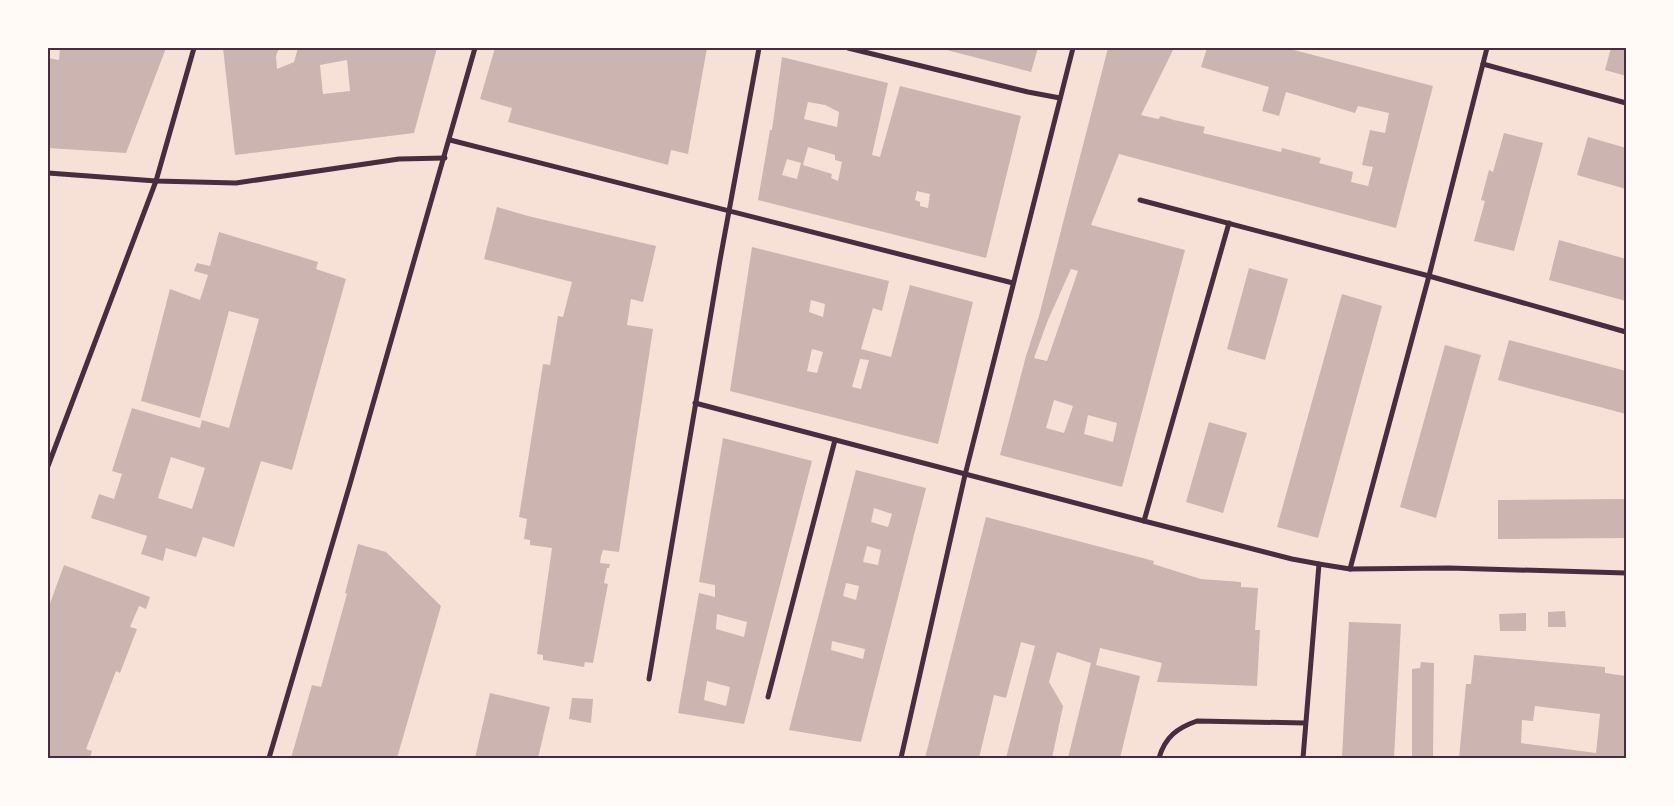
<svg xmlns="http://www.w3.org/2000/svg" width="1674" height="806" font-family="'Work Sans',sans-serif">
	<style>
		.building { fill: #ccb4b1; fill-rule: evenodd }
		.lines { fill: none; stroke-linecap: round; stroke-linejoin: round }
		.minor { stroke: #4a2c40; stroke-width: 5 }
		.neatline { fill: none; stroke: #4a2c40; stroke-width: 2 }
	</style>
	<rect width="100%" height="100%" fill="#f7e1d7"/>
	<g class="building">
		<path d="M60 48H166L126 153 48 148V58L59 60Z"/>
		<path d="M223 48H279L276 56 277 69 294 62 298 48H437L414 133 235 155ZM347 60 350 91 323 94 320 65Z"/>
		<path d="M495 48H707L688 154 671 150 668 165 508 122 512 108 480 99Z"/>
		<path d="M939 48H1038L1031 72Z"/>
		<path d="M1108 48H1174L1141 115 1158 119 1161 116 1174 120 1205 127 1203 133 1281 152 1282 148 1321 158 1319 163 1353 172 1351 182 1368 186 1373 167 1362 165 1370 130 1385 133 1389 113 1358 106 1355 113 1286 92 1279 116 1262 111 1269 87 1201 67 1207 48H1286L1433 86 1396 228 1119 154 1091 225 1185 250 1122 487 1000 455 1026 356 1039 316ZM1071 269 1078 271 1047 361 1034 358 1048 320ZM1054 400 1073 406 1064 433 1046 428ZM1088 415 1117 423 1113 442 1084 434Z"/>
		<path d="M1611 48H1626V76L1605 70Z"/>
		<path d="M782 57 888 83 872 155 880 157 900 86 1021 116 986 258 758 200 770 130H772ZM808 102 825 105 839 112 837 127 804 119ZM808 147 835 155V160L842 162 838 181 831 178 832 174 803 165ZM787 159 801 163 797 179 782 175ZM917 191 930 194 928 208 920 206V202L915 200Z"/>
		<path d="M1504 133 1543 143 1514 251 1474 241 1485 201 1481 200 1489 170 1493 172Z"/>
		<path d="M1588 137 1626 148V189L1577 175Z"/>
		<path d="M497 207 528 216 656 246 643 302 631 299 627 325 653 329 619 552 603 550 601 556 600 563 610 564 609 568H607L604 583 608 584 593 663 585 662 584 667 543 660V655L537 654 552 548 530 545V540L524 539 527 519 519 517 543 364 550 365 558 316 563 317 572 282 484 259Z"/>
		<path d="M219 232 318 262 316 269 346 279 292 470 261 461 234 547 203 537 196 557 166 548 163 561 141 554 147 536 91 518 99 494 114 499 122 474 112 471 132 408 200 428 202 420 229 428 259 319 229 311 200 418 141 401 170 289 200 300 208 275 194 271 197 263 210 266ZM171 457 205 468 192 509 158 498Z"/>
		<path d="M1559 240 1626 259V301L1549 280Z"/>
		<path d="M752 247 889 281 882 311 873 308 861 349 891 357 910 285 973 302 938 444 730 391ZM811 300 825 304 823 317 809 312ZM812 349 823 352 817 373 807 371ZM860 359 869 360 861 389 852 387Z"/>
		<path d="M1249 268 1288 279 1265 360 1227 349Z"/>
		<path d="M1342 294 1382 306 1318 538 1277 527Z"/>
		<path d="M1509 340 1626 371V414L1498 380Z"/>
		<path d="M1445 345 1481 355 1436 518 1400 507Z"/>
		<path d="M1209 422 1247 433 1223 513 1186 502Z"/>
		<path d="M723 438 812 461 744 724 678 713 699 593 715 597V585L699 582ZM717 614 747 622 744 637 716 629ZM707 681 730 687 726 706 704 700Z"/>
		<path d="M856 470 926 488 861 742 789 730ZM874 508 892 514 888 527 871 522ZM867 546 881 550 878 565 863 562ZM846 583 859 586 856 600 843 596ZM832 641 865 649 863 659 831 650Z"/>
		<path d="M1626 499V538L1498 539V500Z"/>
		<path d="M986 517 1154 561 1153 564 1201 579 1241 582V587L1258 588 1255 630H1260L1257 686 1157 682 1162 663 1100 648 1096 665 1140 676 1120 758H1068L1091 663 1057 652 1049 682 1063 706 1052 758H1006L1035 646 1021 642 1006 698 994 695 979 758H925Z"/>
		<path d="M358 544 386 552 441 606 397 758H291L312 685 321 687 347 594 345 593Z"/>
		<path d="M64 565 150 597 146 609 139 606 130 627 137 629 120 673 116 671 86 749 92 751 90 758H48V609Z"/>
		<path d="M1565 611 1566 627H1548V612Z"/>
		<path d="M1526 613V631H1500L1499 614Z"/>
		<path d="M1349 622 1401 624 1394 758H1342Z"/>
		<path d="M1474 655 1605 667V673L1626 676V729L1624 756H1626V758H1459L1466 684H1471ZM1535 706 1600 714 1596 753 1521 743 1522 720 1533 721Z"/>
		<path d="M1421 662 1434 663 1433 758H1412V669L1420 668Z"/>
		<path d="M490 693 550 707 538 758H475Z"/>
		<path d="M572 698 593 699 591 723 569 719Z"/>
	</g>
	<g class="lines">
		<g class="minor">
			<path d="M848 48 1028 92 1060 98"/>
			<path d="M1483 64 1626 103"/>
			<path d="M450 140 1013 283"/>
			<path d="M48 173 156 181 236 183 399 159 445 158"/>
			<path d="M1140 200 1429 276 1626 332"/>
			<path d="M695 403 1144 521 1292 559 1319 564 1350 569 1449 568 1626 573"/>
			<path d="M48 466 156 181 194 48"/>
			<path d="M1144 521 1229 223"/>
			<path d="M1350 569 1429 276 1487 48"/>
			<path d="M649 679 720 260 759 48"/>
			<path d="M768 697 835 440"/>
			<path d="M269 758 350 484 475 48"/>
			<path d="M901 758 965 475 1073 48"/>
			<path d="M1159 758C1165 737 1177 728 1197 721L1305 723"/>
			<path d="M1303 758 1319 564"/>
		</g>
	</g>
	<rect width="1674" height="806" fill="none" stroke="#fffaf5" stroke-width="98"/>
	<rect x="49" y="49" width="1576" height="708" class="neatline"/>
</svg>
